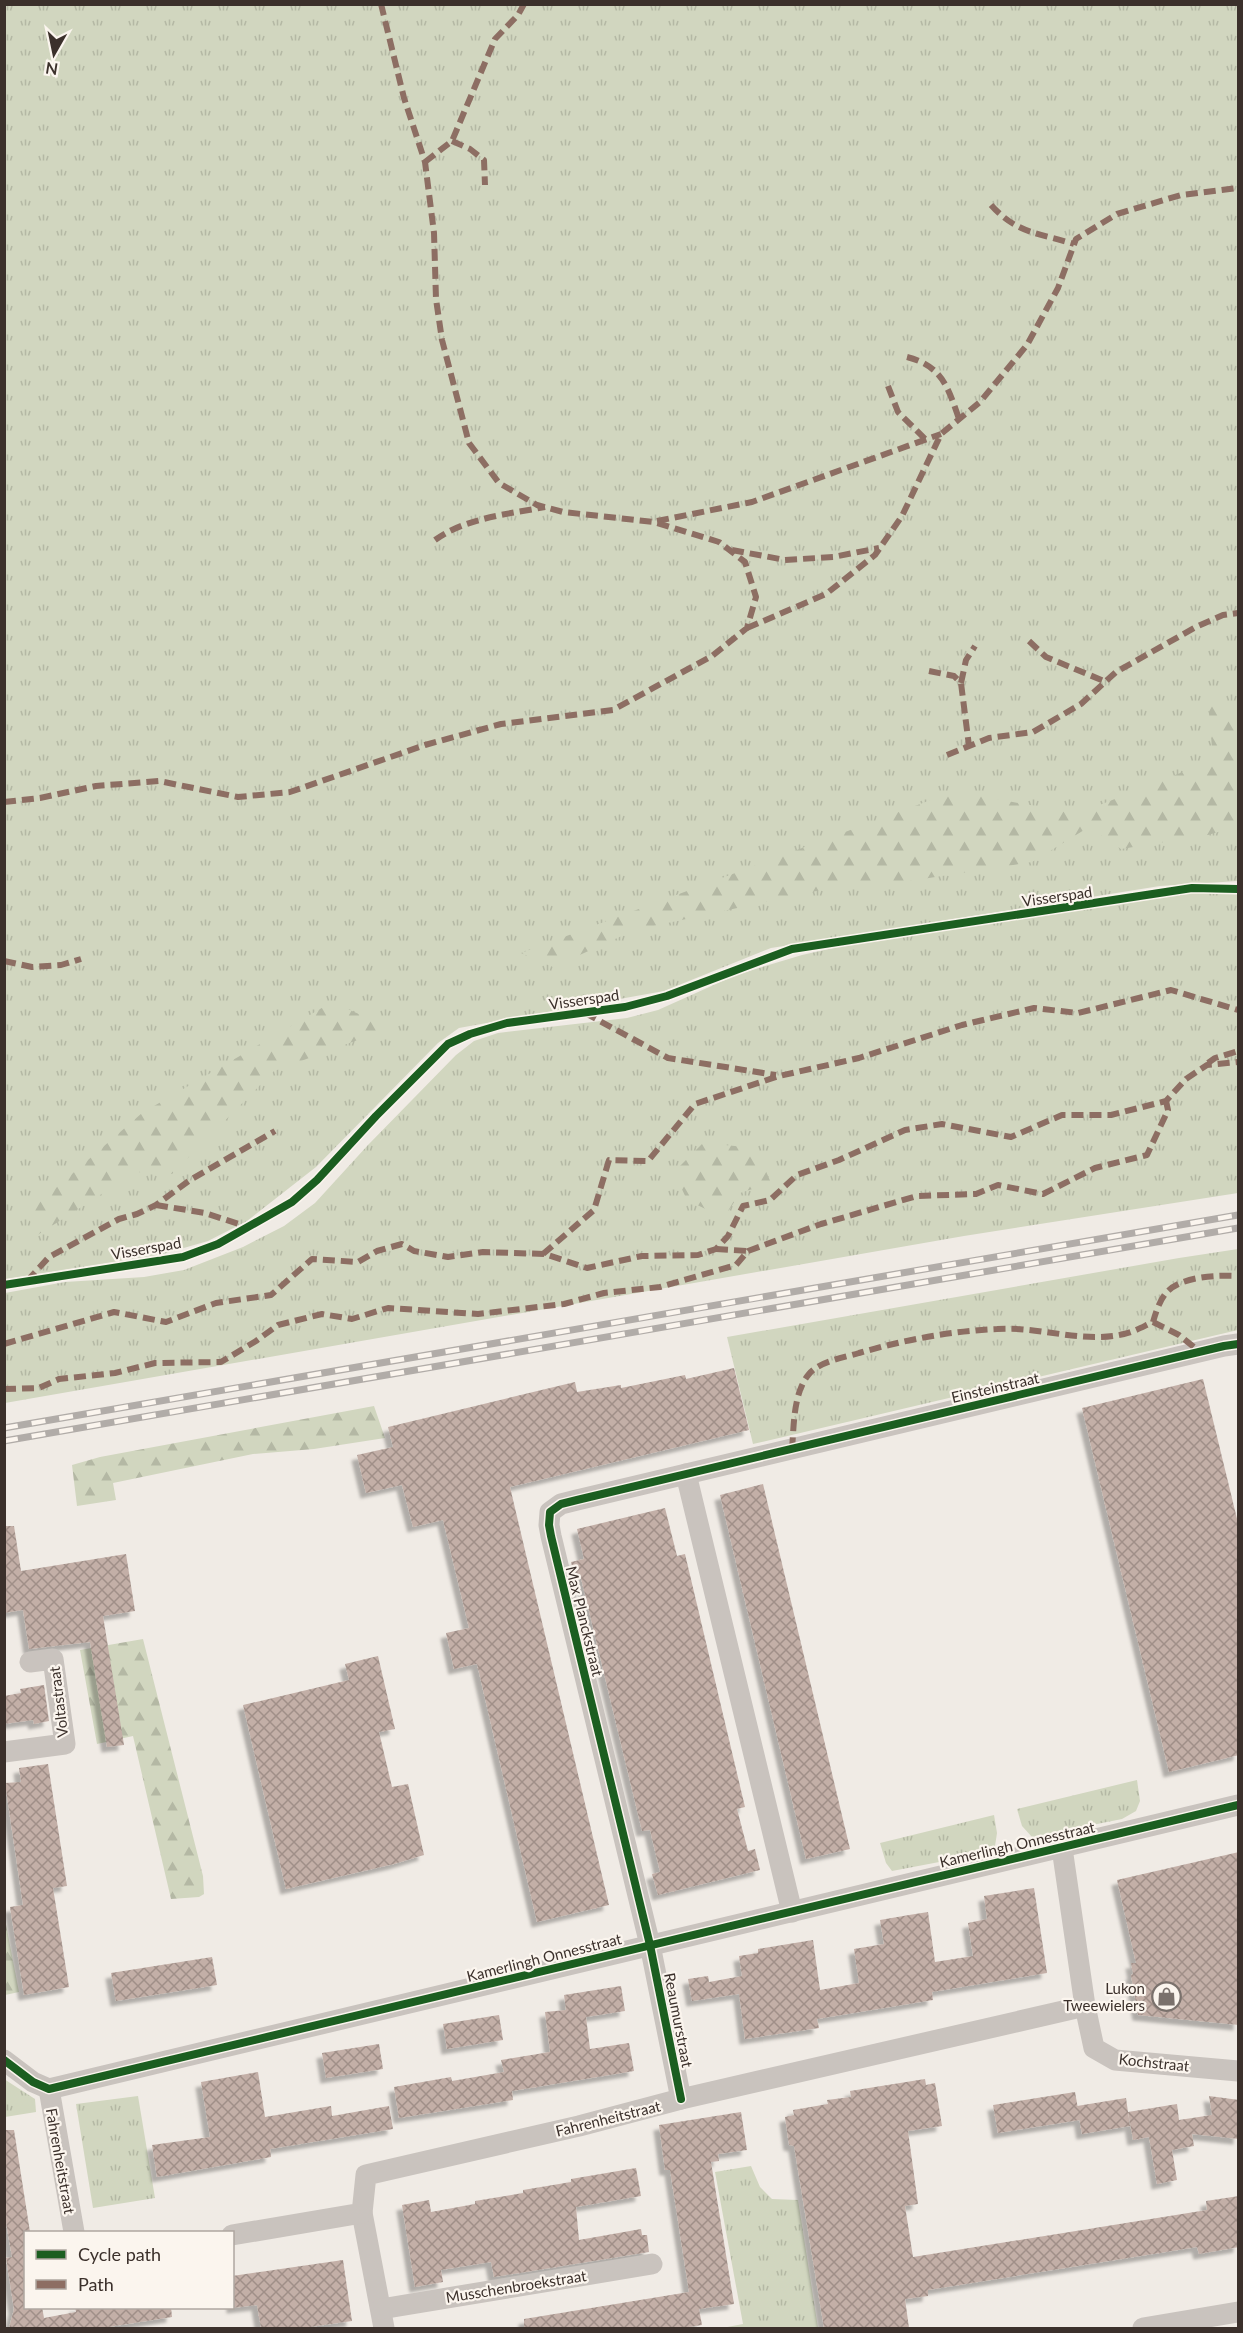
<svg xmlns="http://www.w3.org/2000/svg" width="1243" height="2333" font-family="Lato,sans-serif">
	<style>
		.grass { fill: url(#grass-tufts) }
		.forest { fill: url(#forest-firs) }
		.building { fill: url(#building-cross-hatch); filter: url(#shadow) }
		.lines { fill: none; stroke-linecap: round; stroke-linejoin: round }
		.minor { stroke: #c9c3be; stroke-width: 21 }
		.rail-casing { stroke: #b1aca8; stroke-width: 7 }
		.rail { stroke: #fbf5ee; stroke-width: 4.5; stroke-dasharray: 14; stroke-linecap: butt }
		.quiet { stroke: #8d6e63; stroke-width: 6; stroke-dasharray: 12 6; stroke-linecap: butt }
		.cycleway-casing { stroke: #fbf5ee; stroke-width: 11 }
		.cycleway { stroke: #1b5e20; stroke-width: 8 }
		.labels { text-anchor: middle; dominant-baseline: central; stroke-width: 4.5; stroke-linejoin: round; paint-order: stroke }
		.street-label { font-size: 15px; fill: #3b302b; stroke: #fbf5ee }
		.poi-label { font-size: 15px; fill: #3b302b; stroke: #fbf5ee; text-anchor: end }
	</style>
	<defs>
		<pattern id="grass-tufts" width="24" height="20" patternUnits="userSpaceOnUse" patternTransform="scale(1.5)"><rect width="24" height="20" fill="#d1d6bf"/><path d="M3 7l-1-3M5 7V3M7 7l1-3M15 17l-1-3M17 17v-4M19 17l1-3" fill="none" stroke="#b4b8a4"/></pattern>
		<pattern id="forest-firs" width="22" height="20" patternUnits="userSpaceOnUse" patternTransform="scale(1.5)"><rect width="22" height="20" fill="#d1d6bf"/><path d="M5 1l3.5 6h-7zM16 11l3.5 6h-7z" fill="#b4b8a4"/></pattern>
		<pattern id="building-cross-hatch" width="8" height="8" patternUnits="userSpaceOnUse" patternTransform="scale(1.5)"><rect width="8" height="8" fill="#c3afa7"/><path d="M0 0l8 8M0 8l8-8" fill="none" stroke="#a08f88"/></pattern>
		<filter id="shadow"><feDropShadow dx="-5.5" dy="5.5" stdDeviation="1.5" flood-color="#0004"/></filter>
	</defs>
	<rect width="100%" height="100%" fill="#f0ebe5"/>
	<g class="grass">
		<path d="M5 5H1238V881L1160 886 771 948 664 991 459 1028 438 1043 316 1167 247 1221 208 1241 163 1254 5 1279Z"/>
		<path d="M1218 891 1238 892V1193L964 1236 5 1403V1293L65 1282 144 1277 184 1270 243 1247 284 1226 315 1203 368 1145 456 1055 474 1041 498 1033 627 1018 658 1010 736 975 802 955 860 942 1123 898Z"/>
		<path d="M1238 1249V1330L753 1444 727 1337 1179 1258Z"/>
		<path d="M1137 1780 1140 1801 1136 1811 1122 1819 1032 1837 1022 1826 1017 1809Z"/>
		<path d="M994 1815 997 1833 995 1846 955 1859 892 1871 886 1863 880 1843Z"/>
		<path d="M4 2079 35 2099 36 2112 5 2117Z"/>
		<path d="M138 2096 155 2198 93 2208 76 2104Z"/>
		<path d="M751 2166 760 2187 772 2199 798 2200 818 2328H722L743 2324 715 2172Z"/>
	</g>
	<g class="forest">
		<path d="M1208 699 1238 709V826L1208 835 1121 849 1089 827 1032 862 903 882H858L635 930 553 967 521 953 955 791 1077 814 1213 760Z"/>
		<path d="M332 1002 390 1028 274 1071 172 1174 136 1172 36 1236 27 1213 142 1113Z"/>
		<path d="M703 1143 756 1148 771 1183 740 1193 724 1218 687 1200 674 1172Z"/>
		<path d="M374 1406 385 1438 314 1449 253 1454 113 1483 116 1500 77 1506 72 1465 100 1457Z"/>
		<path d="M143 1639 203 1876 204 1894 199 1897 171 1899 133 1736 97 1744 80 1650Z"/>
		<path d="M4 1914 19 1992 5 1995H4Z"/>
	</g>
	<g class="building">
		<path d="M734 1368 749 1430 510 1487 609 1905 537 1922 477 1664 454 1669 446 1633 469 1628 443 1520 413 1527 402 1485 366 1493 357 1455 393 1447 388 1427 575 1382 577 1392 621 1385V1388L685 1375 686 1379Z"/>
		<path d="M1203 1379 1239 1527V1755L1169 1772 1082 1408Z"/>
		<path d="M763 1484 850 1849 806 1859 720 1495Z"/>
		<path d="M665 1508 677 1556 685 1554 745 1807 737 1809 748 1851 755 1849 760 1870 658 1895 652 1874 660 1872 650 1830 642 1831 581 1578 575 1579 571 1562 584 1559 577 1529Z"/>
		<path d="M4 1526H14L21 1571 126 1554 135 1611 103 1616 124 1745 107 1747 90 1642 29 1649 23 1610 4 1613Z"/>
		<path d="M378 1656 395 1729 379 1732 392 1787 408 1784 424 1855 394 1864 286 1889 243 1705 349 1680 345 1664Z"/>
		<path d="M44 1685 49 1721 34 1724 33 1720 4 1724V1696L21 1693 20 1689Z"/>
		<path d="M48 1764 67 1886 53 1888 69 1987 24 1995 10 1907 23 1905 5 1783 21 1782 19 1768Z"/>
		<path d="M1239 1852V2025L1138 2015 1131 1975 1133 1974 1131 1963H1136L1117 1880Z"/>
		<path d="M1034 1888 1047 1973 932 1992 933 2000 817 2019 819 2028 745 2039 739 1994 692 2001 688 1979 708 1976 709 1982 742 1976 739 1956 758 1953V1949L813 1940 820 1990 859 1983 854 1949 884 1944 880 1920 909 1915 928 1912 935 1962 973 1956 968 1923 987 1919 984 1896Z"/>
		<path d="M212 1957 217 1985 116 2001 111 1973Z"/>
		<path d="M621 1986 625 2011 586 2017 590 2049 629 2043 634 2071 512 2091 513 2100 399 2118 394 2087 451 2077 452 2081 504 2072 501 2060 550 2052 545 2012 566 2010 564 1995Z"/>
		<path d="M499 2015 503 2040 447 2049 443 2024Z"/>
		<path d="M379 2044 383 2069 326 2078 322 2053Z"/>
		<path d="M258 2072 265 2117 331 2106 332 2116 389 2106 393 2129 270 2149 271 2157 157 2177 152 2145 210 2137 201 2082Z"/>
		<path d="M925 2079 926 2085 935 2083 942 2126 908 2131 918 2204 905 2206 913 2257 1207 2210 1206 2201 1239 2196V2247L1199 2254 1197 2247 928 2290V2296L905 2299 909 2328H824L794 2146 789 2145 785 2117 794 2115 793 2110 828 2104 827 2100 851 2097 850 2091Z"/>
		<path d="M1075 2092 1080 2120 998 2133 993 2105Z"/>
		<path d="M1209 2096 1239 2100V2139L1192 2134 1194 2146 1172 2150 1177 2180 1157 2184 1149 2137 1133 2140 1128 2112 1177 2104 1179 2120 1212 2115Z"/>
		<path d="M1126 2098 1130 2126 1082 2134 1077 2106Z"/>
		<path d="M741 2112 747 2150 718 2154 719 2161 711 2162 734 2304 699 2309 702 2325 682 2328H524V2319L689 2292 670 2170H665L659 2125Z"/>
		<path d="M4 2130H14L30 2232H26V2307H42L44 2318 76 2312 75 2307H171L172 2317 102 2328H9L14 2309 6 2258 12 2257 4 2211Z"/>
		<path d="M636 2168 641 2196 576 2207 579 2240 641 2229 642 2235H647L649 2252 494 2277 491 2262 441 2270 443 2282 415 2287 402 2205 429 2200 431 2212 475 2204V2201L523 2193V2190L571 2182V2179Z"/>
		<path d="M343 2260 352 2321 303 2328H261L257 2305 232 2308V2276Z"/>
	</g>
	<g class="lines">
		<g class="minor">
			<path d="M686 1474 792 1912"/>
			<path d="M4 1752 65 1744 53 1659 30 1662"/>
			<path d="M1062 1848 1085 2006 1094 2048 1115 2060 1238 2071"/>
			<path d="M4 2060 33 2082 49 2089 1238 1805"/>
			<path d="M49 2089 74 2232"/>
			<path d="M681 2099 650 1945 551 1536 549 1525 550 1512 561 1504 577 1500 1224 1346 1238 1344"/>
			<path d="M362 2213 384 2328"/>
			<path d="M232 2235 362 2213 366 2175 579 2126 681 2099 1085 2006"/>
			<path d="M381 2309 652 2264"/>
			<path d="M1143 2328 1238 2312"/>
		</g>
		<defs>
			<g id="rail">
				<path d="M4 1428 1238 1215"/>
				<path d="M4 1441 1238 1228"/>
			</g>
		</defs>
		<use href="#rail" class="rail-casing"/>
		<use href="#rail" class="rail"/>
		<g class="quiet">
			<path d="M452 141 470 149 484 160 485 185"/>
			<path d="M425 162 452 141 495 39 518 15 524 4"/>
			<path d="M991 205C1017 234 1039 233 1074 244"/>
			<path d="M907 357C942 366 948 387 959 419"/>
			<path d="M888 386 898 412 926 440"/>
			<path d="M657 521 752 502 941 434"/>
			<path d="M435 540C465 518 509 514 545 507"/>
			<path d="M732 550 785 560 833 557 879 548"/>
			<path d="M747 628 826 594 875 555 902 516 941 434 980 402 1027 345 1058 288 1076 239 1117 214 1181 195 1238 188"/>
			<path d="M1029 641 1046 657 1104 681"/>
			<path d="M929 671 954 676 961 683 969 746"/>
			<path d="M961 683 966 660 975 646"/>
			<path d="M947 755 989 738 1033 732 1081 704 1116 672 1196 627 1223 615 1238 613"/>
			<path d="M4 802 40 798 96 786 159 781 238 797 290 792 425 745 501 724 613 710 712 656 747 628 756 597 745 562 719 542 654 522 563 512 537 505 499 483 469 443 442 340 436 299 434 233 425 162 404 98 381 4"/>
			<path d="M4 961 32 967 61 965 81 959"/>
			<path d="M585 1013 668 1058 776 1075"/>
			<path d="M1208 1063 1215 1058 1238 1051"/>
			<path d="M156 1205 205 1213 248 1227"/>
			<path d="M716 1249 748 1251"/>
			<path d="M543 1254 594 1210 609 1160 648 1161 695 1104 779 1076 859 1058 962 1025 1034 1008 1078 1013 1171 990 1238 1010"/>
			<path d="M27 1281 49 1257 119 1219 137 1214 156 1205 190 1180 275 1131"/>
			<path d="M1153 1322 1179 1335 1200 1352"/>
			<path d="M4 1344 114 1312 166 1322 216 1303 271 1295 312 1259 358 1262 377 1251 402 1244 414 1251 448 1257 483 1252 545 1254 587 1268 642 1256 698 1255 716 1249 728 1236 743 1206 770 1200 797 1175 839 1160 905 1130 942 1124 1011 1137 1062 1115H1111L1166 1101 1186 1079 1207 1065 1238 1062"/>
			<path d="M4 1389 39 1388 59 1379 115 1373 155 1363 221 1362 256 1341 278 1325 322 1314 352 1319 388 1308 478 1314 564 1304 604 1293 660 1287 736 1265 748 1251 821 1224 917 1196 976 1194 998 1185 1043 1194 1095 1168 1147 1155 1168 1110 1166 1101"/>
			<path d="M792 1449C794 1426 793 1393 809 1374 820 1361 843 1358 859 1353 904 1340 950 1331 997 1329 1040 1326 1082 1344 1124 1334 1134 1332 1144 1326 1153 1322 1156 1312 1160 1299 1167 1292 1182 1276 1218 1275 1238 1276"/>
		</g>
		<defs>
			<g id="cycleway">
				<path d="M4 1285 183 1257 218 1244 292 1202 317 1180 376 1116 448 1044 470 1034 507 1023 625 1007 667 996 792 949 1192 888 1238 889"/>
				<path d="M4 2060 33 2082 49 2089 1238 1805"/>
				<path d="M681 2099 650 1945 551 1536 549 1525 550 1512 561 1504 577 1500 1224 1346 1238 1344"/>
			</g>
		</defs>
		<use href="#cycleway" class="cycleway-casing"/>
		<use href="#cycleway" class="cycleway"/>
	</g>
	<defs>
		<symbol id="shop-ring" viewBox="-11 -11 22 22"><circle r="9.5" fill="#fbf5ee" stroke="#7a716c" stroke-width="1.5"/><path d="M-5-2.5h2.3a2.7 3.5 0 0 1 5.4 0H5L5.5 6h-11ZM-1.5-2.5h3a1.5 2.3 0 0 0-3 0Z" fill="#7a716c"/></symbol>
	</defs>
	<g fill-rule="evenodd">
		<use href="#shop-ring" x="1150" y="1980" width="33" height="33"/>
	</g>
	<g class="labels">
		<g class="street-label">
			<text transform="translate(1057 896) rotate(-8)">Visserspad</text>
			<text transform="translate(584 999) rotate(-8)">Visserspad</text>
			<text transform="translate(146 1248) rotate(-10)">Visserspad</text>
			<text transform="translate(995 1387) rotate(-13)">Einsteinstraat</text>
			<text transform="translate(585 1621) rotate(76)">Max Planckstraat</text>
			<text transform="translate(58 1702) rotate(-97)">Voltastraat</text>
			<text transform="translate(1017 1844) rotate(-13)">Kamerlingh Onnesstraat</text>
			<text transform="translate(544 1957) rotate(-14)">Kamerlingh Onnesstraat</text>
			<text transform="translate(679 2020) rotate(79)">Reaumurstraat</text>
			<text transform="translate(1154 2062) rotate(6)">Kochstraat</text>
			<text transform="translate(608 2118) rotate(-14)">Fahrenheitstraat</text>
			<text transform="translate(61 2161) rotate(80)">Fahrenheitstraat</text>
			<text transform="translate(516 2286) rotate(-9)">Musschenbroekstraat</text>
		</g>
		<g class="poi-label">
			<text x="1145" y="1988">Lukon<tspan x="1145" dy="17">Tweewielers</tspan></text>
		</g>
	</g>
	<rect width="1243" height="2333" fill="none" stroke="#3b302b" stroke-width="12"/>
	<rect x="24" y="2231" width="210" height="78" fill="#fbf5ee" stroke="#aea6a0" stroke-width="1.5"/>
	<rect x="36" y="2250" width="30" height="9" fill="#1b5e20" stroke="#aea6a0" stroke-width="1.5"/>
	<text x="78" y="2261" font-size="18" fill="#3b302b">Cycle path</text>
	<rect x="36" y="2280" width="30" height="9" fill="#8d6e63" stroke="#aea6a0" stroke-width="1.5"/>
	<text x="78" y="2291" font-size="18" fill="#3b302b">Path</text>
	<g transform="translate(54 54) rotate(189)" stroke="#fbf5ee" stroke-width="4.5" paint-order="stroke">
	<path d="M0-4.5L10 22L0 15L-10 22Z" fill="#3b302b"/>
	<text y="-9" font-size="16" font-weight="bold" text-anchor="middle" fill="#3b302b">N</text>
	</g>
</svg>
